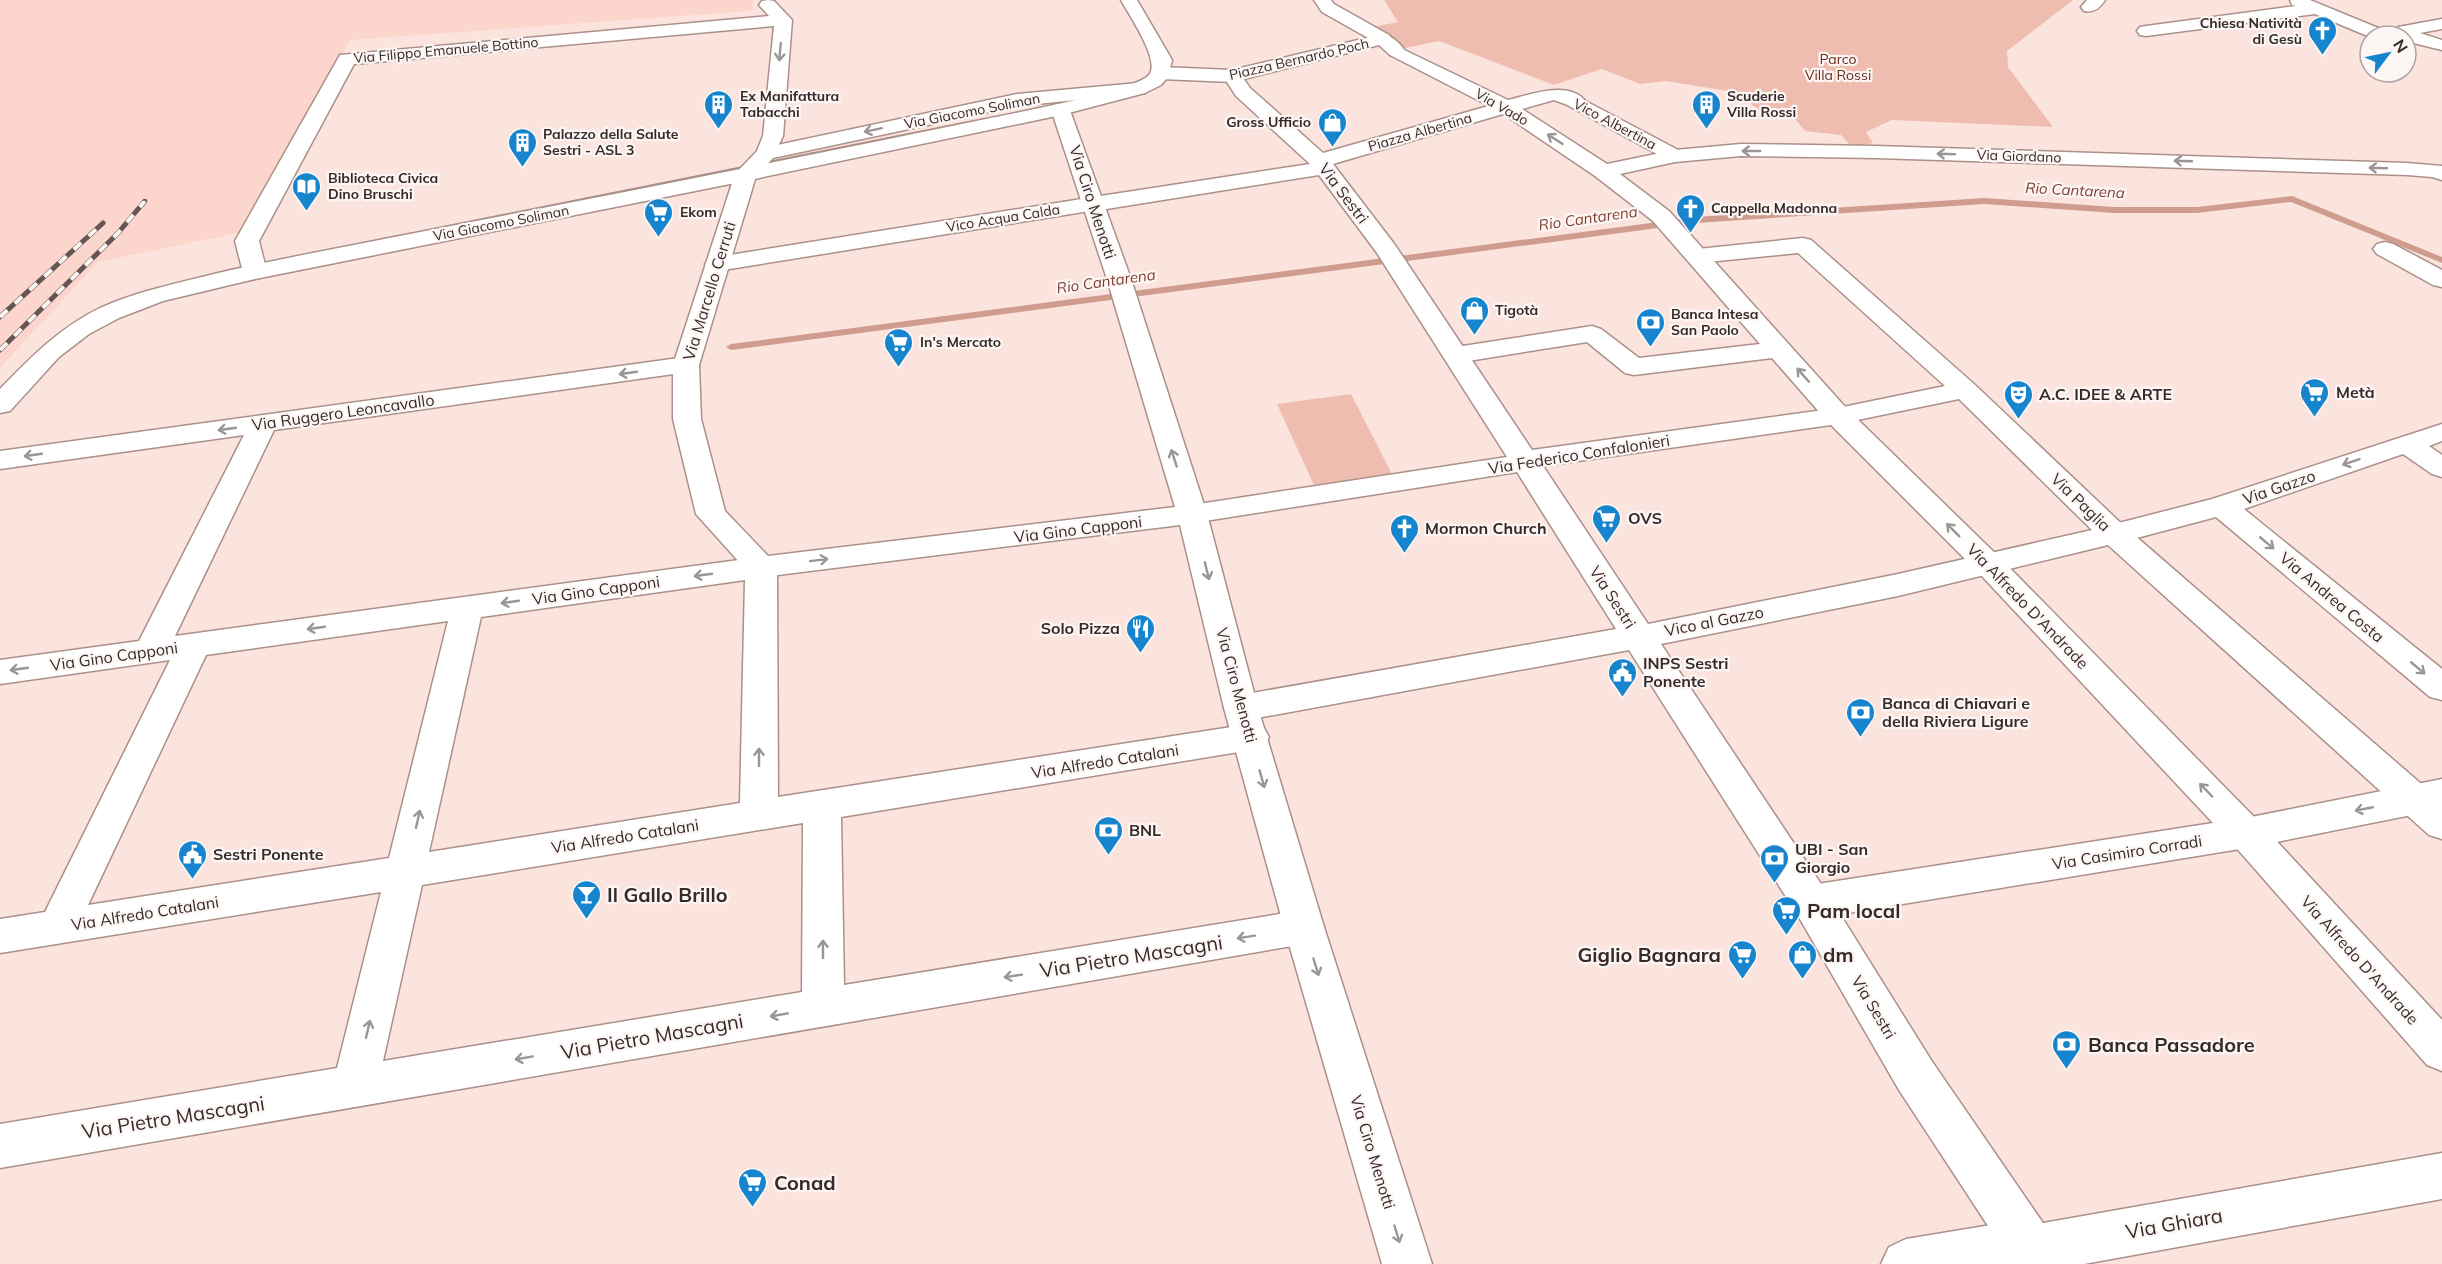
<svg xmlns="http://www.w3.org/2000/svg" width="2442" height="1264" font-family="Mulish,sans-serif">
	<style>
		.built { fill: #fcd6cc }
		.green { fill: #efbdb0 }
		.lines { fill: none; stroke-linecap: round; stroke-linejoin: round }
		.stream { fill: #d09c8e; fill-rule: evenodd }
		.pedestrian-casing { stroke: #ab9089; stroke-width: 3 }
		.minor-casing { stroke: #ab9089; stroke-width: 3 }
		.tertiary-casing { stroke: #ab9089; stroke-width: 3 }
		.primary-casing { stroke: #ab9089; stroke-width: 3 }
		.pedestrian { fill: #fff; fill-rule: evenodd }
		.minor { fill: #fff; fill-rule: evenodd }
		.tertiary { fill: #fff; fill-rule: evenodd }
		.primary { fill: #fff; fill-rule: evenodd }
		.rail-far1-casing { stroke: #655654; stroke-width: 4.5 }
		.rail-casing { stroke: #655654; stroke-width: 5 }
		.rail-far1 { stroke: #fcf6f4; stroke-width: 3; stroke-dasharray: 8; stroke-linecap: butt }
		.rail { stroke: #fcf6f4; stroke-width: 4; stroke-dasharray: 10; stroke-linecap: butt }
		.oneway { stroke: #9b9594 }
		.labels { text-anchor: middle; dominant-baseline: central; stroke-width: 4.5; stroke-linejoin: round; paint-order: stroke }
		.far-poi-label { font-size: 14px; font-weight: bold; fill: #372b29; stroke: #fcf6f4; text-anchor: start }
		.far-street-label { font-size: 14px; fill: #372b29; stroke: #fcf6f4 }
		.far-park-label { font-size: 14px; fill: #6a2a1a; stroke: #fcf6f4 }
		.far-water-label { font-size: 15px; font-style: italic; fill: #823f2f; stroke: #fcf6f4 }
		.street-label { font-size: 16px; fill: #372b29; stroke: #fcf6f4 }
		.poi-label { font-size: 16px; font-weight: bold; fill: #372b29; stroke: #fcf6f4; text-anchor: start }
		.near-poi-label { font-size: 20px; font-weight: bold; fill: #372b29; stroke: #fcf6f4; text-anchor: start }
		.near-street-label { font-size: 20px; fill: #372b29; stroke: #fcf6f4 }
	</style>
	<rect width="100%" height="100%" fill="#fce4de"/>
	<path class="built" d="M0 0H753L752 11 350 40 248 231 98 262 0 368Z"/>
	<g class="green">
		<path d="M1384 0H2073L2007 51 2008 67 2053 127 1892 120 1866 132 1873 143 1852 147 1841 135 1805 131 1795 119 1765 114 1734 92 1666 81 1640 84 1602 69 1554 85 1439 41 1401 49 1368 28 1398 22Z"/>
		<path d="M1351 394 1392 474 1314 485 1277 404Z"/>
	</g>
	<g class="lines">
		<path class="stream" d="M2292 196 2442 257V263L2291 202 2197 213H2114L1984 204 1696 223 731 350 726 347 731 344 1696 217 1984 198 2114 207H2197Z"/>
		<defs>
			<g id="pedestrian">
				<path d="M1314 0H1331L1334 4 1389 35 1392 39 1389 43H1377L1322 12Z"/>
				<path d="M1232 70 1239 72 1250 88 1323 153 1499 103H1513L1516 107 1513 111 1333 164 1395 245 1532 450 1838 408 1945 386 1798 253 1698 263 1690 261 1686 256 1690 251 1698 249 1803 238 1811 240 1974 384 2125 527 2442 802V839L2429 835 2108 545 1898 596 1661 644 1825 890 1931 1060 2043 1223 2442 1153V1199L2084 1264H2013L1899 1090 1797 914 1629 650 1241 721 1229 717 1224 708 1229 699 1241 695 1616 629 1517 472 1192 523 1181 521 1177 514 1181 507 1192 505 1507 457 1377 253 1319 175 1094 211 1086 209 1083 204 1086 199 1094 197 1310 164 1236 96 1223 76 1225 72ZM1959 399 2092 530 1898 574 1648 624 1543 466 1838 424Z"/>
				<path d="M1576 96 1682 152 1685 156 1682 160 1675 162 1668 160 1569 106 1566 102 1569 98Z"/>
				<path d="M2246 818 2259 822 2442 1020V1071L2427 1065 2233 844 2227 833 2233 822Z"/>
			</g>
			<g id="minor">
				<path d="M768 0 774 1 792 20 783 136 773 157 766 159 759 157 756 153 763 136 774 26 354 64 259 241 267 272 263 277 255 279 247 277 243 272 235 241 340 55 769 16 759 5 762 1Z"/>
				<path d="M2087 0H2105C2100 8 2094 13 2084 11L2081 7Z"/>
				<path d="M2290 0H2310L2388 32 2391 36 2370 37 2315 14 2146 36 2140 35 2137 31 2140 27 2146 26 2296 6 2292 5Z"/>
				<path d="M2442 19V29L2420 33 2442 40V50L2409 42 2406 36H2400L2395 31 2398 27Z"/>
				<path d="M1396 46 1508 100C1529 95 1570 79 1586 102L1583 106 1576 108 1554 100 1522 109 1607 164 1675 150 1741 144 1876 146 2407 163 2442 166V180L2432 177 2407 175 1876 158 1741 156 1675 162 1620 174 1669 211 1848 410 2001 559 2259 822 2265 833 2259 844 2246 848 1811 919 1797 914 1791 902 1797 890 1811 885 2213 823 1979 573 1828 422 1772 358 1634 375 1625 373 1587 342 1456 363 1447 361 1443 355 1447 349 1456 347 1592 326 1601 329 1639 358 1760 344 1653 221 1595 176 1499 111 1390 55 1387 51 1390 47Z"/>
				<path d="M1094 197 1102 199 1105 204 1102 209 717 271 709 269 705 264 709 259 717 257Z"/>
				<path d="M2385 242 2393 244 2442 270V287L2433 285 2377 254 2373 249 2377 244Z"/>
				<path d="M686 357 695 359 699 365 695 371 274 430 175 636 761 557 772 560 777 567 778 797 1251 724 1264 728 1269 737 1264 746 1251 750 841 817 844 985 1304 910 1318 915 1324 927 1318 939 1304 944 0 1168V1124L337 1068 381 892 0 953V919L45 912 170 660 0 684V660L139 641 244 435 0 469V451ZM745 580 740 803 429 852 481 617ZM448 621 389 858 88 905 206 655ZM803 823 802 992 383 1061 422 885Z"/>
				<path d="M2442 424V441L2429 446 2442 455V477L2432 474 2403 454 2244 509 2442 669V700L2430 697 2216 517 2114 544 2103 541 2099 534 2103 527 2212 499Z"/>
				<path d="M1991 1225H2032L2049 1232 2056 1249 2050 1264H1881L1889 1247 1906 1239Z"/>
			</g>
			<g id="tertiary">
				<path d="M1383 34C1392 36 1400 43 1405 51L1402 55H1390L1379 45 1232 82 1161 79 1154 77 1152 73 1154 69 1161 67 1232 70Z"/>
				<path d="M1138 83 1145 85 1148 89 1145 93 1017 106 773 158 756 176 699 365 701 419 725 511 768 556 1175 507 1107 279 1051 109 1054 105H1068L1131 279 1207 514 1258 708 1324 927 1432 1264H1382L1284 927 1224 708 1180 525 761 577 750 574 696 514 673 419V365L735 174 759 149 1017 94Z"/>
				<path d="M2442 779V809L2246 848 2233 844 2227 833 2233 822 2246 818Z"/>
			</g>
			<path id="primary" d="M1121 0H1137L1172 60 1168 77 1161 85 1145 93 1061 115 730 184 255 279 163 301 119 318 89 334 59 357 10 411 0 413V389C31 357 59 328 100 308 138 291 178 283 218 273 283 258 349 246 415 233 604 196 793 159 981 120 1009 114 1135 91 1149 75 1161 61 1129 15 1121 0Z"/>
		</defs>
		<use href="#pedestrian" class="pedestrian-casing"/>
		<use href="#minor" class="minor-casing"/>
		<use href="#tertiary" class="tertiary-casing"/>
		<use href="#primary" class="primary-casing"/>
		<use href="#pedestrian" class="pedestrian"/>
		<use href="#minor" class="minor"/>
		<use href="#tertiary" class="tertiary"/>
		<use href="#primary" class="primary"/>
		<defs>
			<path id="rail-far1" d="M143 204 145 201"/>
			<g id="rail">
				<path d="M0 317 103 223"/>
				<path d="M0 350 118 233 144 202"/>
			</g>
		</defs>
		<use href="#rail-far1" class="rail-far1-casing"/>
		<use href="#rail" class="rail-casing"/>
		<use href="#rail-far1" class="rail-far1"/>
		<use href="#rail" class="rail"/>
	</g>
	<defs><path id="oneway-shaft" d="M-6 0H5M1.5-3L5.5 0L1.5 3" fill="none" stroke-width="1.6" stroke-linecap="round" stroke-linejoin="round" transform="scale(1.5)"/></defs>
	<g class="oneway">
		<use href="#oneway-shaft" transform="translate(780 52) rotate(95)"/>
		<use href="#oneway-shaft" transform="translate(873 130) rotate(168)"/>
		<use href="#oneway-shaft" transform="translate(1555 139) rotate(-147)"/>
		<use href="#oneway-shaft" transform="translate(1751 151) rotate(-180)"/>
		<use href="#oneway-shaft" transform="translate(1946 154) rotate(-178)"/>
		<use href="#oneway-shaft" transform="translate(2183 161) rotate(-178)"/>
		<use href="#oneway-shaft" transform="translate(2378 168) rotate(-178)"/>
		<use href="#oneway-shaft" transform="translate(628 373) rotate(172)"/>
		<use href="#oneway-shaft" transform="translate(1803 375) rotate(-131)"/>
		<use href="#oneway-shaft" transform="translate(227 429) rotate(172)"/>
		<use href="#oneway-shaft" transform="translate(33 455) rotate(172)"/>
		<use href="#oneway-shaft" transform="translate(1174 458) rotate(-108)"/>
		<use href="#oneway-shaft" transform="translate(2351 462) rotate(161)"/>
		<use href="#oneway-shaft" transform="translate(1953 530) rotate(-135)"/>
		<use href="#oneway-shaft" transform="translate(2267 543) rotate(40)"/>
		<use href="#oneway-shaft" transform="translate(819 560) rotate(-7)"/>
		<use href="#oneway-shaft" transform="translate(1207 571) rotate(76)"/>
		<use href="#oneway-shaft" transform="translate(703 575) rotate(172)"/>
		<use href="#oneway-shaft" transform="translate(510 602) rotate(172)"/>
		<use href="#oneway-shaft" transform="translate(316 628) rotate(172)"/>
		<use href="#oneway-shaft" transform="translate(2418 668) rotate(40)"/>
		<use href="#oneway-shaft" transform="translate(19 669) rotate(172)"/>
		<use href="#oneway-shaft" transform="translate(759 757) rotate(-90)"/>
		<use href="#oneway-shaft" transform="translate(1262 779) rotate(74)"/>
		<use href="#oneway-shaft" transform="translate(2206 790) rotate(-134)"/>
		<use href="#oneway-shaft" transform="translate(2364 809) rotate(169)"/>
		<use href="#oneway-shaft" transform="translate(418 819) rotate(-77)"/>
		<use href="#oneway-shaft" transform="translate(1246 937) rotate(171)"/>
		<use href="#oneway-shaft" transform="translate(823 949) rotate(-90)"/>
		<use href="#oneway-shaft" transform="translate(1316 967) rotate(73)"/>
		<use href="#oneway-shaft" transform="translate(1013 976) rotate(171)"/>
		<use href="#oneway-shaft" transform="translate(779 1015) rotate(170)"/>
		<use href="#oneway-shaft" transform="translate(368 1029) rotate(-77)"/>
		<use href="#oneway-shaft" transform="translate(524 1058) rotate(170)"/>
		<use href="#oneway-shaft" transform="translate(1397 1234) rotate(73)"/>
	</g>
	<defs>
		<symbol id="church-pin" viewBox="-11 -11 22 30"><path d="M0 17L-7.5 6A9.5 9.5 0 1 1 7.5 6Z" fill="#1685ce" stroke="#fcf6f4"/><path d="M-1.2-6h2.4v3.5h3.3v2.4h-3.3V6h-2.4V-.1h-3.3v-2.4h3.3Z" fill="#fff"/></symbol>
		<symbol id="building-pin" viewBox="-11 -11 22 30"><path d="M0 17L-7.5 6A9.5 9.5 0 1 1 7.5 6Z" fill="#1685ce" stroke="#fcf6f4"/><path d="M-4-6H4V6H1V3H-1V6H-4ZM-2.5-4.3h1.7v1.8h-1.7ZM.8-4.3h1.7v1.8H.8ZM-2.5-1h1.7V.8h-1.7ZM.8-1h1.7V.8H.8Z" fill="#fff"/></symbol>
		<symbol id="shop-pin" viewBox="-11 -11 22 30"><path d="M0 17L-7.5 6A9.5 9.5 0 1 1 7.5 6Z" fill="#1685ce" stroke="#fcf6f4"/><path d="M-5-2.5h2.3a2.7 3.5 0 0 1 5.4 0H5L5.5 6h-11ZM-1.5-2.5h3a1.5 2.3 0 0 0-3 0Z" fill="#fff"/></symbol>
		<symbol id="library-pin" viewBox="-11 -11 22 30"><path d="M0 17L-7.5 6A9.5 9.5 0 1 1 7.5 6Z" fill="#1685ce" stroke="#fcf6f4"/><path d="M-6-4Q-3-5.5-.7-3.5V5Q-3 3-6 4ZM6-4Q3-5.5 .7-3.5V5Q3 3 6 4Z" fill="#fff"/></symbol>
		<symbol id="supermarket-pin" viewBox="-11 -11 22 30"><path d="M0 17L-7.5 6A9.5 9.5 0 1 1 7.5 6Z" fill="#1685ce" stroke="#fcf6f4"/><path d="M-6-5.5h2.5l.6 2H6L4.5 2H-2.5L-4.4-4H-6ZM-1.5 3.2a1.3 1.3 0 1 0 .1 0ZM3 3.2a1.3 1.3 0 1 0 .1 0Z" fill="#fff"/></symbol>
		<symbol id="bank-pin" viewBox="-11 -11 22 30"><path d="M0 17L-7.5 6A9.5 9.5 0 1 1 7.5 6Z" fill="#1685ce" stroke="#fcf6f4"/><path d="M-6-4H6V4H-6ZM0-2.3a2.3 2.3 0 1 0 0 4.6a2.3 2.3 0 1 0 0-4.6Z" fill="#fff"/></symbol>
		<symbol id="theatre-pin" viewBox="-11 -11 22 30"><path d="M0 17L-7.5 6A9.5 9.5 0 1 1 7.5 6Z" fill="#1685ce" stroke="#fcf6f4"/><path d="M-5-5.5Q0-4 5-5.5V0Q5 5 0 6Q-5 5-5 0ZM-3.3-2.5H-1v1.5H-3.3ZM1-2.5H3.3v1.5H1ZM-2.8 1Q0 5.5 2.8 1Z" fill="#fff"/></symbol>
		<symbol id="restaurant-pin" viewBox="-11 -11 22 30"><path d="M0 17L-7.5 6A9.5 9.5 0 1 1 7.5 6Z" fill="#1685ce" stroke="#fcf6f4"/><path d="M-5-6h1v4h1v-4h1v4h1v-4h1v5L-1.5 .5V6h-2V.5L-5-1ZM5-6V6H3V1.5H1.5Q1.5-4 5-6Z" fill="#fff"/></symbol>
		<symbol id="civic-pin" viewBox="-11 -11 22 30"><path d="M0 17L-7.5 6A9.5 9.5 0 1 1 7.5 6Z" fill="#1685ce" stroke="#fcf6f4"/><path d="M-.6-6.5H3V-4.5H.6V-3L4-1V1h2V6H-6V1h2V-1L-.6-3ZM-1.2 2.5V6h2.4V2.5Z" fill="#fff"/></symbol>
		<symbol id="bar-pin" viewBox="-11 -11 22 30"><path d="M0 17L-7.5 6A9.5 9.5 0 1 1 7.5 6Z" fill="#1685ce" stroke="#fcf6f4"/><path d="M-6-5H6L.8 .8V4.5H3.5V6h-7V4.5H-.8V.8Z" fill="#fff"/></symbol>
	</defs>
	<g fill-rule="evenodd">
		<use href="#church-pin" x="2306" y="14" width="33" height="45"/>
		<use href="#building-pin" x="702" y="88" width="33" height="45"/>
		<use href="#building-pin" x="1690" y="88" width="33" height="45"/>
		<use href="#shop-pin" x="1316" y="106" width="33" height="45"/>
		<use href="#building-pin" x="506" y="126" width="33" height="45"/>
		<use href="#library-pin" x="290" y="170" width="33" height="45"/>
		<use href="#church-pin" x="1674" y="192" width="33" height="45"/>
		<use href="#supermarket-pin" x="642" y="196" width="33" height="45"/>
		<use href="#shop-pin" x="1458" y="294" width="33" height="45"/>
		<use href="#bank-pin" x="1634" y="306" width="33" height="45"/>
		<use href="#supermarket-pin" x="882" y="326" width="33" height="45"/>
		<use href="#supermarket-pin" x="2298" y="376" width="33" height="45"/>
		<use href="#theatre-pin" x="2002" y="378" width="33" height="45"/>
		<use href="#supermarket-pin" x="1590" y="502" width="33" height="45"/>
		<use href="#church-pin" x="1388" y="512" width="33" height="45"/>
		<use href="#restaurant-pin" x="1124" y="612" width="33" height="45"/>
		<use href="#civic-pin" x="1606" y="656" width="33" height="45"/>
		<use href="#bank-pin" x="1844" y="696" width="33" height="45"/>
		<use href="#bank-pin" x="1092" y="814" width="33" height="45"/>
		<use href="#civic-pin" x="176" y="838" width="33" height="45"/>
		<use href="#bank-pin" x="1758" y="842" width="33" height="45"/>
		<use href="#bar-pin" x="570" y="878" width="33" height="45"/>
		<use href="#supermarket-pin" x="1770" y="894" width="33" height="45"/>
		<use href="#supermarket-pin" x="1726" y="938" width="33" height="45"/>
		<use href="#shop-pin" x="1786" y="938" width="33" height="45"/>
		<use href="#bank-pin" x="2050" y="1028" width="33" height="45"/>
		<use href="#supermarket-pin" x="736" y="1166" width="33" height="45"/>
	</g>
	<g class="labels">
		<g class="far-poi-label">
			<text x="2302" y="23" text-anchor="end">Chiesa Natività<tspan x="2302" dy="16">di Gesù</tspan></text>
			<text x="740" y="96">Ex Manifattura<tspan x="740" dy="16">Tabacchi</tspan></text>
			<text x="1727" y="96">Scuderie<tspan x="1727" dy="16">Villa Rossi</tspan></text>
			<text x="1311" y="122" text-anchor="end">Gross Ufficio</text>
			<text x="543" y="134">Palazzo della Salute<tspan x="543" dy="16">Sestri - ASL 3</tspan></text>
			<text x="328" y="178">Biblioteca Civica<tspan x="328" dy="16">Dino Bruschi</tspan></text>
			<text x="1711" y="208">Cappella Madonna</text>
			<text x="680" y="212">Ekom</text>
			<text x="1495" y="310">Tigotà</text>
			<text x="1671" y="314">Banca Intesa<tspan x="1671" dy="16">San Paolo</tspan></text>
			<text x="920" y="342">In's Mercato</text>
		</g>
		<g class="far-street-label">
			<text transform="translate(446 50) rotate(-5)">Via Filippo Emanuele Bottino</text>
			<text transform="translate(1299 59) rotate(-13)">Piazza Bernardo Poch</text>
			<text transform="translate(1502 107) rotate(30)">Via Vado</text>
			<text transform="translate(972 111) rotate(-11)">Via Giacomo Soliman</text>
			<text transform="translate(1615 124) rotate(28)">Vico Albertina</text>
			<text transform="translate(1420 132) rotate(-16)">Piazza Albertina</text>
			<text transform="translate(2019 156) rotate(2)">Via Giordano</text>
			<text transform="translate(1003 218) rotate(-9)">Vico Acqua Calda</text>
			<text transform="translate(501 223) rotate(-11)">Via Giacomo Soliman</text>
		</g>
		<g class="far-park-label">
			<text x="1838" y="59">Parco<tspan x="1838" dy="16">Villa Rossi</tspan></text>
		</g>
		<g class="far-water-label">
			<text transform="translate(2075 190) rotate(3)">Rio Cantarena</text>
			<text transform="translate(1588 218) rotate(-8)">Rio Cantarena</text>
			<text transform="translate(1106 281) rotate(-8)">Rio Cantarena</text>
		</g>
		<g class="street-label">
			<text transform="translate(1344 193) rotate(53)">Via Sestri</text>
			<text transform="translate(1093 202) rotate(72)">Via Ciro Menotti</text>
			<text transform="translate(709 291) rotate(-73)">Via Marcello Cerruti</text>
			<text transform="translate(343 412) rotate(-8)">Via Ruggero Leoncavallo</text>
			<text transform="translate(1579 454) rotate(-9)">Via Federico Confalonieri</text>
			<text transform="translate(2279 487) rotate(-19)">Via Gazzo</text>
			<text transform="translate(2081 502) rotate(44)">Via Paglia</text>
			<text transform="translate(1078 529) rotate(-7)">Via Gino Capponi</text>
			<text transform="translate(596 590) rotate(-8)">Via Gino Capponi</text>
			<text transform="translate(1613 597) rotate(57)">Via Sestri</text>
			<text transform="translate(2332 597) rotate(40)">Via Andrea Costa</text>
			<text transform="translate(2028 606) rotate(46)">Via Alfredo D'Andrade</text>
			<text transform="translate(1714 621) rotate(-11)">Vico al Gazzo</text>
			<text transform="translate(114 656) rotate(-8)">Via Gino Capponi</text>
			<text transform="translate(1237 685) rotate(75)">Via Ciro Menotti</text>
			<text transform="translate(1105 761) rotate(-9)">Via Alfredo Catalani</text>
			<text transform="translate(625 836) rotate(-9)">Via Alfredo Catalani</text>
			<text transform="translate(2127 852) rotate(-9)">Via Casimiro Corradi</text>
			<text transform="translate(145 913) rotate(-9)">Via Alfredo Catalani</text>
			<text transform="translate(2360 960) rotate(48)">Via Alfredo D'Andrade</text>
			<text transform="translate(1874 1007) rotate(59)">Via Sestri</text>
			<text transform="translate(1373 1152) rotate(73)">Via Ciro Menotti</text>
		</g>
		<g class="poi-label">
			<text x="2336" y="392">Metà</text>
			<text x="2039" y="394">A.C. IDEE &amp; ARTE</text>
			<text x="1628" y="518">OVS</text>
			<text x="1425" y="528">Mormon Church</text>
			<text x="1120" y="628" text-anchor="end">Solo Pizza</text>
			<text x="1643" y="663">INPS Sestri<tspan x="1643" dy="18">Ponente</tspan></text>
			<text x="1882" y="703">Banca di Chiavari e<tspan x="1882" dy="18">della Riviera Ligure</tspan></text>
			<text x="1129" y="830">BNL</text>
			<text x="1795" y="849">UBI - San<tspan x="1795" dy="18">Giorgio</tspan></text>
			<text x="213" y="854">Sestri Ponente</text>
		</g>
		<g class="near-poi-label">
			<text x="607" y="894">Il Gallo Brillo</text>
			<text x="1807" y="910">Pam local</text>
			<text x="1721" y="954" text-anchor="end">Giglio Bagnara</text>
			<text x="1823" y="954">dm</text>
			<text x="2088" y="1044">Banca Passadore</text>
			<text x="774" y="1182">Conad</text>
		</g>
		<g class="near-street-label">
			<text transform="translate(1131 956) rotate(-9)">Via Pietro Mascagni</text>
			<text transform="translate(652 1036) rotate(-10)">Via Pietro Mascagni</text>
			<text transform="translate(173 1117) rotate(-9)">Via Pietro Mascagni</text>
			<text transform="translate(2174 1223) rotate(-10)">Via Ghiara</text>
		</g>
	</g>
	<g transform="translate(2388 54) rotate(58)"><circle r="28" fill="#fcf6f4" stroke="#ada5a3" stroke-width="1.5"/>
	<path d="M0-4.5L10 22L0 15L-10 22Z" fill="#1685ce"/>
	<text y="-9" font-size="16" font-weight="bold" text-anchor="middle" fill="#372b29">N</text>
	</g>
</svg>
